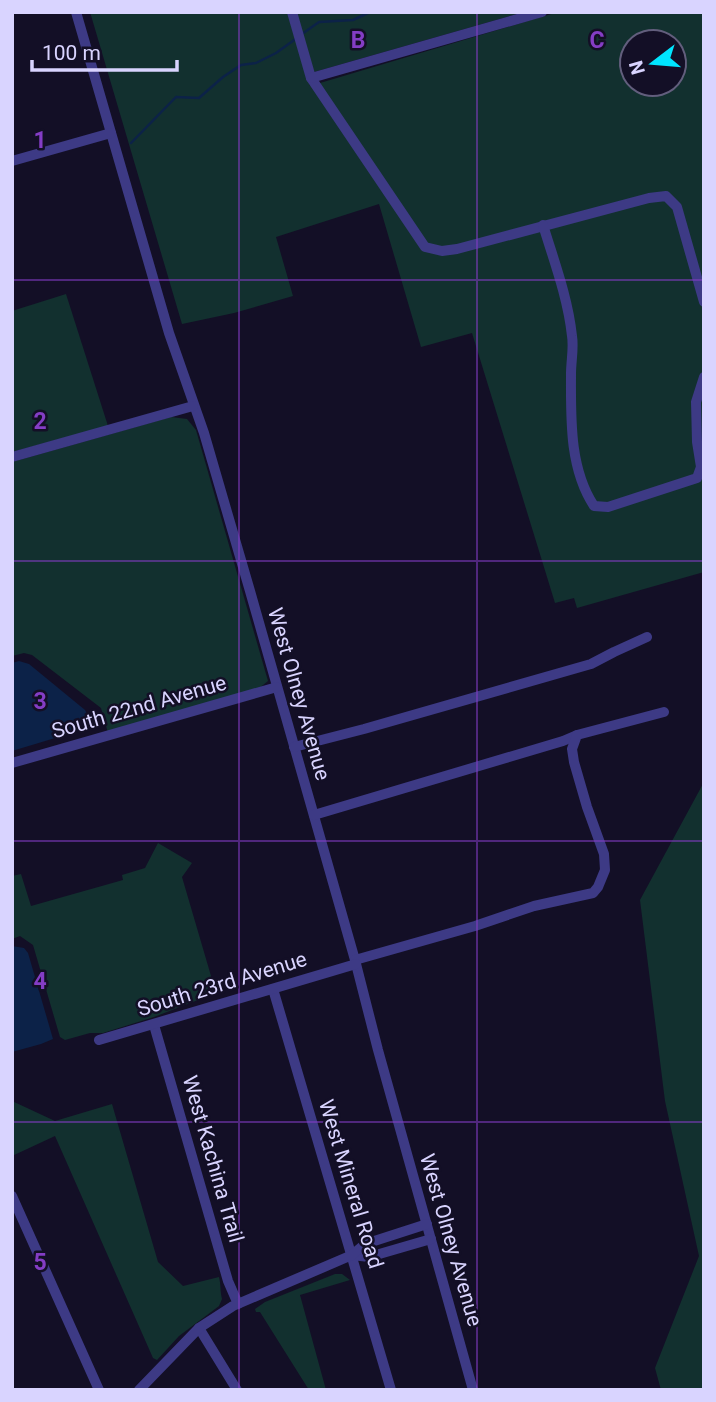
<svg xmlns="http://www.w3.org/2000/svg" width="716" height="1402" font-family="Roboto,sans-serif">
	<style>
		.green { fill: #12302f; fill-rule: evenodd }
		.water { fill: #0c2248 }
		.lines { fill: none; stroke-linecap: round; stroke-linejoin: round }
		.stream { stroke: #0c2248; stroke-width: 2.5 }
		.street { stroke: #3d3a85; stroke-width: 10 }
		.grid { fill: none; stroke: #843dc5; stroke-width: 2; stroke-opacity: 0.55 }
		.labels { text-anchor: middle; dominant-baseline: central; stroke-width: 5; stroke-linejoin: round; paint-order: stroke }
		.street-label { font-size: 21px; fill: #d9d4ff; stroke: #130f26 }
		.grid-label { font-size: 23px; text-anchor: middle; font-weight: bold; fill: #843dc5; stroke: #130f26; stroke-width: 5; stroke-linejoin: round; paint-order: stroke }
	</style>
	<rect width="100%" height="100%" fill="#130f26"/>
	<g class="green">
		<path d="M90 12H287L310 86 558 12H704V572L577 608 574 598 555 603 472 333 421 347 379 204 276 237 293 296 234 313 182 324ZM632 42H674V84H632Z"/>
		<path d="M296 12H524L314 72Z"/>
		<path d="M66 294 108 426 12 452V311Z"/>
		<path d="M171 417 187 419 196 430 268 681 257 690 108 733 101 708 32 655 24 653 12 656V462Z"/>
		<path d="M704 782V1390H661L655 1368 699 1256 665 1101 640 900Z"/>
		<path d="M158 843 192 863 182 877 216 993 154 1017 103 1033H90L65 1040 60 1037 33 945 20 936 12 939V876L21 874 31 906 123 880 122 875 145 868Z"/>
		<path d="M12 1101 55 1121 112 1104 158 1262 183 1286 219 1277C221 1285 220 1291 222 1299L219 1306 179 1336 157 1360 153 1358 55 1136 12 1156Z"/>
		<path d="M335 1274H342L350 1280 300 1295 326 1390H309L260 1312H256L255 1309 265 1302Z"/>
	</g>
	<g class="water">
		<path d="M19 661 29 664 85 710 91 722 85 729 12 751V663Z"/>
		<path d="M12 946 24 948 28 953 53 1039 41 1044 12 1052Z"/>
	</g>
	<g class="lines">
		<g class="stream">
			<path d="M302 34 319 22 353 20 370 12"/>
			<path d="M131 143 176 97 199 98 223 77 241 65 256 63 276 53 297 38"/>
		</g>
		<g class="street">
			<path d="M76 12 169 333 204 433 250 591 355 960 378 1050 473 1390"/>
			<path d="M292 12 311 78 425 247 442 251 457 249 649 198 666 196 677 207 704 302"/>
			<path d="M311 78 542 12"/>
			<path d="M12 161 111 133"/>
			<path d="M543 225C554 261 568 298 572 336 574 348 571 361 571 374 571 418 569 468 594 506L608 507 697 478 701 467 697 442 696 402 704 377"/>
			<path d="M12 457 193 406"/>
			<path d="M294 747 364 729 591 664 614 652 647 637"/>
			<path d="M12 763 277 687"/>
			<path d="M314 815 563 741 577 735"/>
			<path d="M355 960 475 926 534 906 593 893 598 887 605 870 604 854 587 807 574 762 572 749 577 735 664 712"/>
			<path d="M273 989 391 1390"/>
			<path d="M154 1025 228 1281 238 1304"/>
			<path d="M99 1040 356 964"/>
			<path d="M12 1196 99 1390"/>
			<path d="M352 1255 369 1257 431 1239"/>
			<path d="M199 1328 237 1390"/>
			<path d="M139 1390 199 1328 233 1306 352 1255 365 1244 427 1224"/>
		</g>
	</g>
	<path class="grid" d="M239 12V1390M477 12V1390M12 280H704M12 561H704M12 841H704M12 1122H704"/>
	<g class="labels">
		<g class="street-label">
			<text transform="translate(299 694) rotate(74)">West Olney Avenue</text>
			<text transform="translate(139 707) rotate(-16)">South 22nd Avenue</text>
			<text transform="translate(222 984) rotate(-17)">South 23rd Avenue</text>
			<text transform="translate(213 1159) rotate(74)">West Kachina Trail</text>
			<text transform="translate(351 1184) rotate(73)">West Mineral Road</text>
			<text transform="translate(451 1240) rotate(74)">West Olney Avenue</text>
		</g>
	</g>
	<g class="grid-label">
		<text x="358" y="48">B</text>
		<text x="597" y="48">C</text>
		<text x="40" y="148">1</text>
		<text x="40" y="429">2</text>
		<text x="40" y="709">3</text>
		<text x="40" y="989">4</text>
		<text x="40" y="1270">5</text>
	</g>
	<rect width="716" height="1402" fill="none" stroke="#d9d4ff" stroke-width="28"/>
	<g transform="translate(653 63) rotate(254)"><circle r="33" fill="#130f26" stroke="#625e7d" stroke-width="2"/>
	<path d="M0-5L12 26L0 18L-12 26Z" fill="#00e5ff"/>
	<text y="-10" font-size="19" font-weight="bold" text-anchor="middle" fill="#d9d4ff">N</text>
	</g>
	<path d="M32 60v10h145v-10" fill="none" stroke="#d9d4ff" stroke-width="3.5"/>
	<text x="42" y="60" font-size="21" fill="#d9d4ff" stroke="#130f26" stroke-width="5" paint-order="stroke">100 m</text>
</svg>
